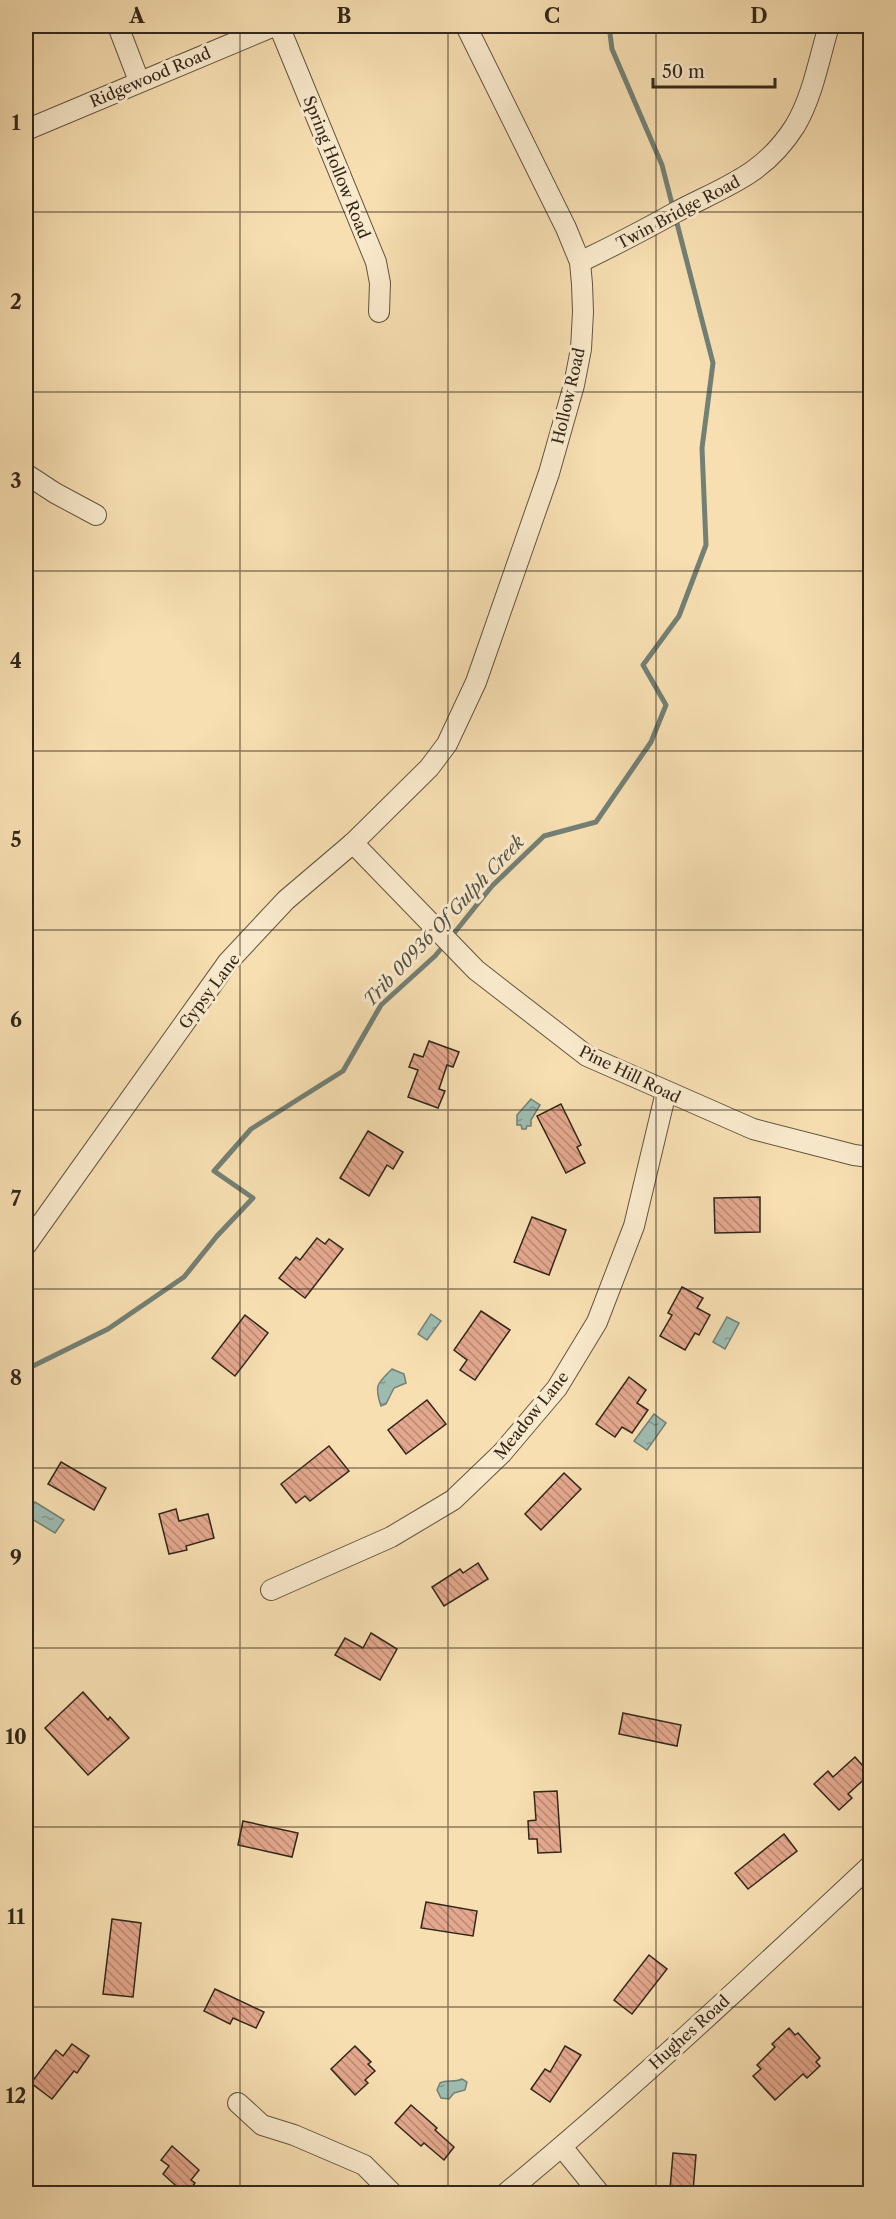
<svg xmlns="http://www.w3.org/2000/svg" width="896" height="2219" font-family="'Libre Caslon Text',serif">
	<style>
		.water { fill: url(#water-ripples); stroke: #738075; stroke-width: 1.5 }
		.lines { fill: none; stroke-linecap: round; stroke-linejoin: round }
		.stream { stroke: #738075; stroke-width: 5 }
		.building { fill: url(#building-back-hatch); stroke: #32271a; stroke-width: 1.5 }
		.minor-casing { stroke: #635540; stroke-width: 22 }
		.minor { stroke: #faeacd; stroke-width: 20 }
		.grid { fill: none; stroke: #32271a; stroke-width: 1.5; stroke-opacity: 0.55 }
		.labels { text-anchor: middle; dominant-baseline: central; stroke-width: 6; stroke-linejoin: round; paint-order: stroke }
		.street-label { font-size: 16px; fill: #32271a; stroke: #faeacd }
		.water-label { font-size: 18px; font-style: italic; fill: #525447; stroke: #faeacd }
		.neatline { fill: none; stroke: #32271a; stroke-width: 2 }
		.grid-label { font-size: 20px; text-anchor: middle; font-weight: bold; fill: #32271a }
	</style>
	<defs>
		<pattern id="water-ripples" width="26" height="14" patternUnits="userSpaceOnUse" patternTransform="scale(1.5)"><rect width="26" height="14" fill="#9ebcb1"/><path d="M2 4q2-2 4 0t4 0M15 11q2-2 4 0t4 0" fill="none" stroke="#81998f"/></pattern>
		<pattern id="building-back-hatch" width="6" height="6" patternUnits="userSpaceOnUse" patternTransform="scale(1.5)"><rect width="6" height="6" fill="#e4a88e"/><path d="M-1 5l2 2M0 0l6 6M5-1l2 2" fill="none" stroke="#b98973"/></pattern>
	</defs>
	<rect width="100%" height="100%" fill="#f7dfb2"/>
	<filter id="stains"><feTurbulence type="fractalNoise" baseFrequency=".00333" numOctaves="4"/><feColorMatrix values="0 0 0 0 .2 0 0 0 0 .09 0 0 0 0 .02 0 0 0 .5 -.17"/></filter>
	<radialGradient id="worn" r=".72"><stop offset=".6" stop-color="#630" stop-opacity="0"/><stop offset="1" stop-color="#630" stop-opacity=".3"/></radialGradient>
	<g class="water">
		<path d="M531 1099 540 1105 531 1120V1126H527L526 1129H522L521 1125H517V1115Z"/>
		<path d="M431 1314 441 1321 427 1340 418 1334Z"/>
		<path d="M727 1317 739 1323 725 1349 713 1342Z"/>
		<path d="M392 1369 404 1374 406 1383 394 1388 386 1404 381 1406C374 1385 377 1384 392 1369Z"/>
		<path d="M654 1414 666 1423 647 1450 634 1441Z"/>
		<path d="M35 1502 64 1520 55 1533 27 1516Z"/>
		<path d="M462 2079 467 2082 465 2090 454 2093 449 2099 441 2098 437 2090 440 2083C447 2079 454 2083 462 2079Z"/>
	</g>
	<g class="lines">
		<g class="stream">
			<path d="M451 937 492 886 544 836 596 822 651 742 666 705 643 665 679 616 706 545 702 448 713 363 662 165 612 49 609 26"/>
			<path d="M26 1363 33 1366 108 1329 184 1277 217 1236 253 1198 214 1171 251 1129 343 1071 381 1005 435 956 445 944"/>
		</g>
	</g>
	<g class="building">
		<path d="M429 1041 459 1052 453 1067 447 1065 439 1089 445 1091 438 1108 408 1097 418 1070 409 1067 414 1054 423 1057Z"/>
		<path d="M561 1104 581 1145 577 1147 585 1163 566 1173 537 1116Z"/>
		<path d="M368 1131 403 1152 393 1169 387 1165 369 1196 340 1178Z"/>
		<path d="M760 1197V1232L715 1233 714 1198Z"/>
		<path d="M532 1217 566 1230 549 1275 514 1262Z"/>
		<path d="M317 1238 325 1244 329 1239 343 1249 305 1298 279 1278 296 1257 300 1260Z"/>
		<path d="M682 1287 703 1298 697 1308 710 1315 699 1335 695 1333 685 1350 660 1336 672 1315 668 1313Z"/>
		<path d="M481 1311 510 1330 475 1380 460 1370 467 1360 454 1350Z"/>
		<path d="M245 1315 268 1333 235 1376 212 1358Z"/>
		<path d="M629 1377 646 1390 637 1403 648 1410 632 1433 622 1427 615 1437 596 1424Z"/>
		<path d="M427 1400 446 1424 406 1454 388 1430Z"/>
		<path d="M329 1446 349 1471 310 1501 305 1496 296 1503 281 1484Z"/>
		<path d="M61 1462 106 1488 94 1510 48 1484Z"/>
		<path d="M564 1473 581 1489 541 1530 525 1514Z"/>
		<path d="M176 1509 179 1521 208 1514 214 1538 186 1546 187 1550 169 1554 159 1514Z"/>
		<path d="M478 1563 488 1579 444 1606 432 1587 460 1569 463 1573Z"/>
		<path d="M371 1633 397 1649 380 1680 335 1655 345 1638 363 1648Z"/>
		<path d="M83 1692 108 1720 110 1717 129 1738 88 1775 45 1728Z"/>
		<path d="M623 1713 681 1725 677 1746 619 1734Z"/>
		<path d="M855 1757 870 1774 848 1794 852 1798 839 1810 814 1784 828 1771 833 1777Z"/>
		<path d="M557 1791 561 1852 538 1853 537 1839H529L528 1821 536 1820 534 1792Z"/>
		<path d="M243 1821 298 1833 292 1857 238 1845Z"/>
		<path d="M784 1834 797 1851 748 1889 735 1873Z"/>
		<path d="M426 1902 477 1911 473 1936 421 1928Z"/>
		<path d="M112 1919 141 1923 133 1997 103 1994Z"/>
		<path d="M649 1955 667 1969 632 2014 614 2000Z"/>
		<path d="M215 1989 264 2012 256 2028 233 2018 230 2024 204 2011Z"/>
		<path d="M789 2028 795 2035 798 2033 820 2058 816 2062 820 2066 807 2078 803 2074 775 2100 753 2076 761 2069 757 2065 775 2047 772 2044Z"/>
		<path d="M72 2044 89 2056 77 2073 74 2071 52 2099 31 2083 56 2050 63 2056Z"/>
		<path d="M355 2046 371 2062 368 2064 375 2071 365 2080 368 2083 355 2095 331 2069Z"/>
		<path d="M565 2046 581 2055 550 2102 531 2089 545 2069 550 2072Z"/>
		<path d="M411 2105 437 2128 435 2130 454 2147 444 2160 424 2143 421 2146 395 2123Z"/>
		<path d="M172 2146 199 2170 191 2180 195 2183 187 2193H184L163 2174 169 2166 161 2160Z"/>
		<path d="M673 2153 696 2155 693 2191 670 2189Z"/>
	</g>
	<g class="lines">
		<defs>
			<g id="minor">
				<path d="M118 26 139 81"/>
				<path d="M279 26 376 262 380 283 379 312"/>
				<path d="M26 130 274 26"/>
				<path d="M580 262C613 246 646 229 678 211 726 186 764 175 795 126 813 96 819 58 829 26"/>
				<path d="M26 474 55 493 96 515"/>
				<path d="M353 843 476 970 587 1056 753 1129 854 1155 870 1157"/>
				<path d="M26 1245 228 962 286 900 353 843 429 768 447 744 476 682 549 473 574 385 581 349 583 312 582 284 580 262 566 228 466 26"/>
				<path d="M271 1590 391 1537 453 1500 502 1453 557 1388 597 1322 634 1226 666 1092"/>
				<path d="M238 2103 262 2125 294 2135 364 2165 393 2194"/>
				<path d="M562 2147 600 2194"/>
				<path d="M505 2194C631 2090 751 1977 870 1866"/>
			</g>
		</defs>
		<use href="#minor" class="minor-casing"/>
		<use href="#minor" class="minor"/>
	</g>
	<path class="grid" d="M240 26V2194M448 26V2194M656 26V2194M26 212H870M26 392H870M26 571H870M26 751H870M26 930H870M26 1110H870M26 1289H870M26 1468H870M26 1648H870M26 1827H870M26 2007H870"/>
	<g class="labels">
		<g class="street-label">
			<text transform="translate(150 77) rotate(-23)">Ridgewood Road</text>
			<text transform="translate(337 167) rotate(68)">Spring Hollow Road</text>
			<text transform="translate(678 212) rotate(-28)">Twin Bridge Road</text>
			<text transform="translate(568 396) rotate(-77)">Hollow Road</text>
			<text transform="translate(209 991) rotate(-53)">Gypsy Lane</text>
			<text transform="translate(630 1074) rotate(26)">Pine Hill Road</text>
			<text transform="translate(531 1415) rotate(-51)">Meadow Lane</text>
			<text transform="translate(689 2032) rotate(-42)">Hughes Road</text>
		</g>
		<g class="water-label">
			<text transform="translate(444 921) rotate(-47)">Trib 00936 Of Gulph Creek</text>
		</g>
	</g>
	<rect width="896" height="2219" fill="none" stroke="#f7dfb2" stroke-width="66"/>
	<path d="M653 78v9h122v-9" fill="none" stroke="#32271a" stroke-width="3"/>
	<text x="662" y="78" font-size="18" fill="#32271a" stroke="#faeacd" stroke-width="4.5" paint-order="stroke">50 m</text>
	<rect x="33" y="33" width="830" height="2153" class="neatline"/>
	<g class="grid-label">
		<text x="137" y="23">A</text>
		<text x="344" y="23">B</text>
		<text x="552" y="23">C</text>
		<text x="759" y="23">D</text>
		<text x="16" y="130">1</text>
		<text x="16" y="309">2</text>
		<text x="16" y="488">3</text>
		<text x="16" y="668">4</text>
		<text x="16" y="847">5</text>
		<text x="16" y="1027">6</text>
		<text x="16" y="1206">7</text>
		<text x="16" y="1385">8</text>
		<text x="16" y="1565">9</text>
		<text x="16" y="1744">10</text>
		<text x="16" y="1924">11</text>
		<text x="16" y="2103">12</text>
	</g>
	<rect width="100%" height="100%" filter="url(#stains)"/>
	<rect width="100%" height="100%" fill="url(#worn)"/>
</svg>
